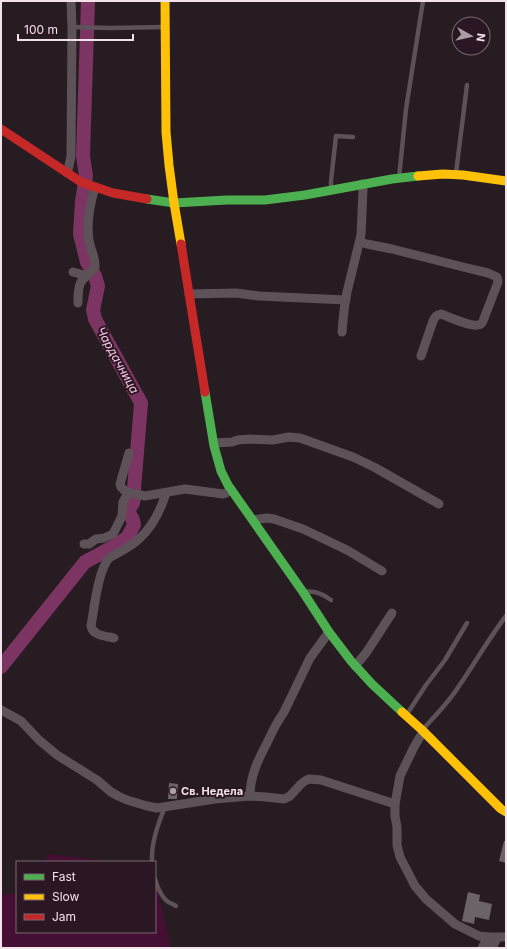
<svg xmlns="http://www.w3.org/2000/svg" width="507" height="949" font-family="Inter,sans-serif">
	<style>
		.green { fill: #450e33 }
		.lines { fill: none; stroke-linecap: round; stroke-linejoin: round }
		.river { stroke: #7c3462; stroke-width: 14 }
		.building { fill: #6c6368 }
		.lane { stroke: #5e5259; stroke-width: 4.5 }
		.street { stroke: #5e5259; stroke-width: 9 }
		.fast { stroke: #4caf50; stroke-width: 9 }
		.slow { stroke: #ffc107; stroke-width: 9 }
		.jam { stroke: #c62828; stroke-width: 9 }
		.poi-dot { fill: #ab9da5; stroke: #2b1723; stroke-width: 1.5 }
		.labels { text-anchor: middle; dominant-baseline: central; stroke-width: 4; stroke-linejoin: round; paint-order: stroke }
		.poi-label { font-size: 11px; font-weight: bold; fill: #f2e3eb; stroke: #2b1723; text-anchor: start }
		.water-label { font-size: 12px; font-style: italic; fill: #f3c5de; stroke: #2b1723 }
	</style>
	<rect width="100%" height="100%" fill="#261c22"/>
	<g class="green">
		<path d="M47 854 115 862H46Z"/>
		<path d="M155 879 171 948H1V894H17V932H155Z"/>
	</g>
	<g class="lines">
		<path class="river" d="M1 667 85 562 113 547 127 538 134 525 133 520 129 513 130 507 133 503 134 498V489L141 403 95 319 93 310 98 286 95 276 87 262 80 234 82 201 86 176 83 156 88 1"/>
	</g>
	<g class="building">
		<path d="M169 783 178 784 177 799H168Z"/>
		<path d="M504 841H506V863L499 861Z"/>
		<path d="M468 892 480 895 479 901 492 904 489 920 475 917 474 924 462 921Z"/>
	</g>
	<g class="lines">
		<g class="lane">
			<path d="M72 27 111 28 164 27"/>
			<path d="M456 173 467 85"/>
			<path d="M399 178 406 109 423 1"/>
			<path d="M331 189V181L336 136 353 137"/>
			<path d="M304 592C315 590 323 594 331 600"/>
			<path d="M407 714 426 685 445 660 467 623"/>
			<path d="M423 729C436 715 449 702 459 686 475 663 489 638 506 616"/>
			<path d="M152 862C151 843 158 824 165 807"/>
			<path d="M155 879C157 886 161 896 167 901 169 903 173 904 176 906"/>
		</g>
		<g class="street">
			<path d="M67 173 69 166 71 156 72 27 71 1"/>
			<path d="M360 242 367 244 392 249 463 267 488 273 497 277 498 282 483 321C482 323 480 325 478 325 471 327 449 317 441 314 436 315 435 317 433 321L421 356"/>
			<path d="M73 272 87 276"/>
			<path d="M189 294 236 293 259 296 346 300"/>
			<path d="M78 303C78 297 78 290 80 284 83 277 91 273 95 267 96 258 90 249 89 240 86 222 90 204 95 187"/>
			<path d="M342 332 344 310 347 292 361 235 363 190 362 184"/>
			<path d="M214 443 232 442 238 440 251 439 273 440 289 437 300 438 353 457 374 467 439 504"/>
			<path d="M129 453 120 484 121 487 126 492 145 496 185 489 223 494 226 493 231 489"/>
			<path d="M253 520 267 518 274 519 303 529 347 550 382 571"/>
			<path d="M84 544H89L96 539 104 538 113 534 122 516 123 502 128 493"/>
			<path d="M114 638C106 636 93 636 91 626 94 610 98 570 109 558 119 552 131 547 140 538 153 526 161 509 166 493"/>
			<path d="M355 666 366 653 392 613"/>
			<path d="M1 710 21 721 39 740 57 755 97 780 111 792 118 796 127 800 147 806 157 808 215 799 250 796 266 797 284 799 290 796 301 784 305 781 309 779 321 780 395 804"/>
			<path d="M423 732 414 747 400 776 395 804V816L397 827V845L400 857 415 886 426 899 455 924 479 936 489 937H506"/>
			<path d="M250 796C250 776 258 760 267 743 272 732 277 722 284 712L310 658 329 632"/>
			<path d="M482 948 488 937"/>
			<path d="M492 948 497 938"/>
		</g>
		<g class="fast">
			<path d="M147 199 174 203 227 200H265L305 195 392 179 418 176"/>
			<path d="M205 392 214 446 221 471 228 485 303 592 329 632 351 661 372 684 402 712"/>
		</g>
		<g class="slow">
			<path d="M165 1 166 132 169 165 174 203 181 244"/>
			<path d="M418 176 443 174 463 175 506 181"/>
			<path d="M402 712 422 730 501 809 506 812"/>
		</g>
		<g class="jam">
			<path d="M1 129 81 182 113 193 147 199"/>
			<path d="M181 244 205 392"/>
		</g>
	</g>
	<circle class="poi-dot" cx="173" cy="791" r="4"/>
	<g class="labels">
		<g class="poi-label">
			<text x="181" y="791">Св. Недела</text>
		</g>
		<g class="water-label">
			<text transform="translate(118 360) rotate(61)">Чардачница</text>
		</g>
	</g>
	<rect width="507" height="949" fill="none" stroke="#f2e3eb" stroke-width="4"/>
	<rect x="16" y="861" width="140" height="72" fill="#2b1723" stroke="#7b6973"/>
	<rect x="24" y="874" width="20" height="6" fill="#4caf50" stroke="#7b6973"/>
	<text x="52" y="881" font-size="12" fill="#f2e3eb">Fast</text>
	<rect x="24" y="894" width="20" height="6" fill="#ffc107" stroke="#7b6973"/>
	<text x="52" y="901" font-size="12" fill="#f2e3eb">Slow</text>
	<rect x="24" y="914" width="20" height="6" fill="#c62828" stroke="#7b6973"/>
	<text x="52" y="921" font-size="12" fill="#f2e3eb">Jam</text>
	<g transform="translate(471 36) rotate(98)"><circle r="19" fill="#2b1723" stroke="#7b6973"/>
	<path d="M0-3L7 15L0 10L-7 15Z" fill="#ab9da5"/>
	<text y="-6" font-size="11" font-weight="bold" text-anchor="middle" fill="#f2e3eb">N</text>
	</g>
	<path d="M18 34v6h115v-6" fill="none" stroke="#f2e3eb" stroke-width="2"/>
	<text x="24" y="34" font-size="12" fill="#f2e3eb" stroke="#2b1723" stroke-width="3" paint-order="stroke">100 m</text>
</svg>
